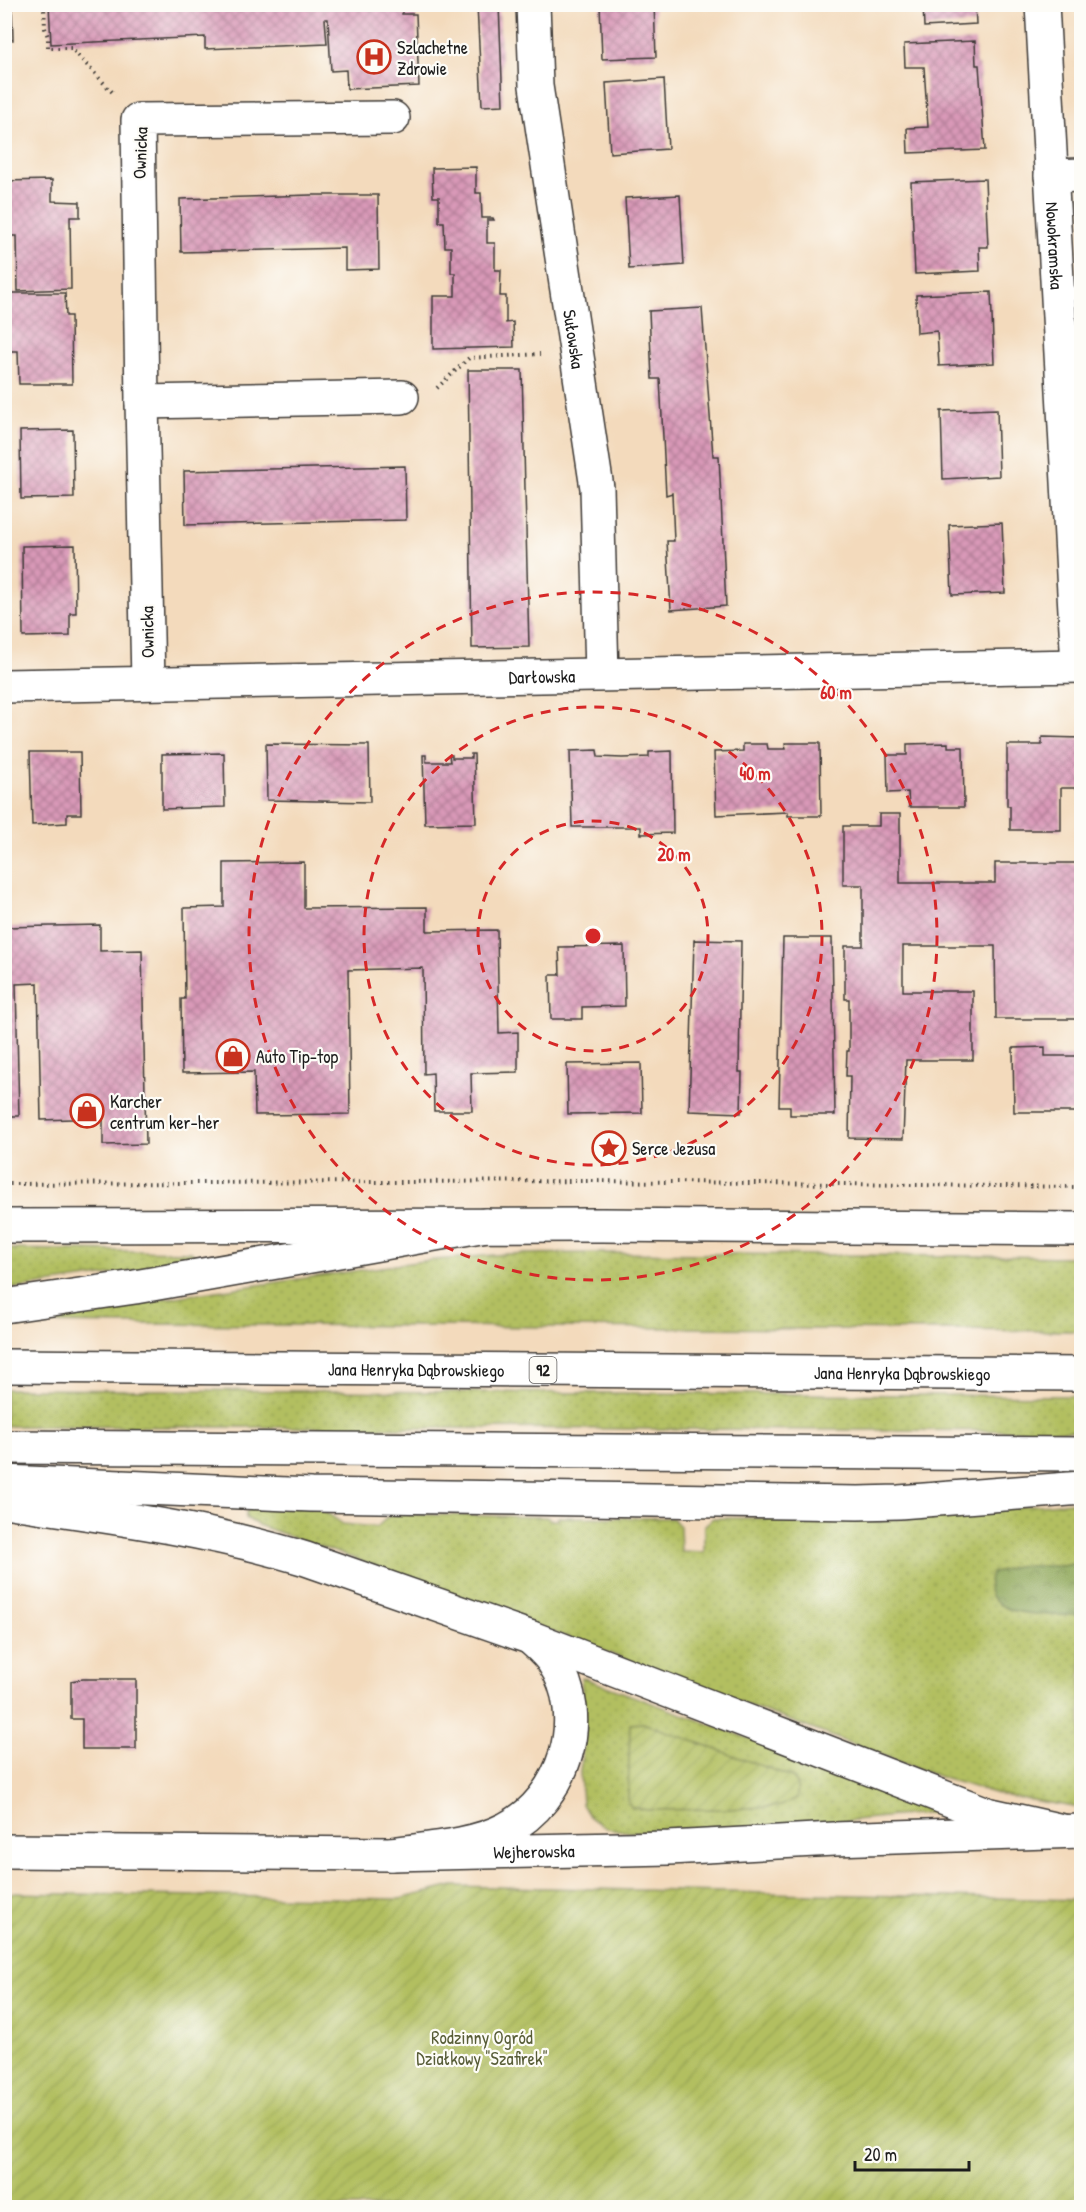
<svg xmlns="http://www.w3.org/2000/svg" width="1086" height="2212" font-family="'Patrick Hand',sans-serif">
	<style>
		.grass { fill: url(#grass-dots); stroke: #676e3e; stroke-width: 1.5 }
		.forest { fill: url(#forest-crowns); stroke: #54613a; stroke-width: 1.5 }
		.garden { fill: url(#garden-furrows); stroke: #676e3e; stroke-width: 1.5 }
		.building { fill: url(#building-cross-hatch) }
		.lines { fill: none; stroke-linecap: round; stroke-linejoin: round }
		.minor-casing { stroke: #3c3834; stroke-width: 36 }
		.major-casing { stroke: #3c3834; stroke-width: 36 }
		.path { stroke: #3c3834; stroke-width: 4; stroke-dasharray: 1.5 4.5; stroke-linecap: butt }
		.minor { stroke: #fff; stroke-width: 33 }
		.major { stroke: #fff; stroke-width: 33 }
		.ring { fill: none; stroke: #d62828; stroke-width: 3; stroke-dasharray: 10 8 }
		.labels { text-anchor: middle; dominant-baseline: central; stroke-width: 4.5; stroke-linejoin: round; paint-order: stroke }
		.shield { fill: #fdfcf7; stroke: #605f5e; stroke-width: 1.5 }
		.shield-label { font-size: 16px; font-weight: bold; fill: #1c1c1c }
		.poi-label { font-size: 18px; fill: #1c1c1c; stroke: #fdfcf7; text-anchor: start }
		.street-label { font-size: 18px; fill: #1c1c1c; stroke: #fdfcf7 }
		.park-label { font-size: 18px; fill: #585d38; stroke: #fdfcf7 }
		.centre { fill: #d62828; stroke: #fdfcf7; stroke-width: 3 }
		.ring-label { font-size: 18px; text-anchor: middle; font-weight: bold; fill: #d62828; stroke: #fdfcf7; stroke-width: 4.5; stroke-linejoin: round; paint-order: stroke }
	</style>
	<defs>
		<pattern id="grass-dots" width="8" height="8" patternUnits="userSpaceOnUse" patternTransform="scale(1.5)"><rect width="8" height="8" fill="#b2bf61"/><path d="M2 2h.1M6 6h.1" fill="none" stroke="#98a454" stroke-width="1.8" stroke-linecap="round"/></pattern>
		<pattern id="forest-crowns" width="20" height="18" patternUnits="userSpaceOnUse" patternTransform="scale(1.5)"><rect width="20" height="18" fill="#8da657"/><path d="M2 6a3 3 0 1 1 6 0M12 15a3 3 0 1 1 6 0" fill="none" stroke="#728647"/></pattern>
		<pattern id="garden-furrows" width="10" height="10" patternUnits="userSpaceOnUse" patternTransform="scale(1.5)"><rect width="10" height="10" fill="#b2bf61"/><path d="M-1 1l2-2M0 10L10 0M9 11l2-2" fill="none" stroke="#98a454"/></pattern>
		<pattern id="building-cross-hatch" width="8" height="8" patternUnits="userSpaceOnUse" patternTransform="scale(1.5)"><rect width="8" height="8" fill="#d999b8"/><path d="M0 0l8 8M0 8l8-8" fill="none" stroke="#af7c95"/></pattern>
	</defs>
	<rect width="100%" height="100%" fill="#fdfcf7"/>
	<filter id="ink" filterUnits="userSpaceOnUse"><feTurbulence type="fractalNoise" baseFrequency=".0167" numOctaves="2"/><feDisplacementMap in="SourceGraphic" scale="12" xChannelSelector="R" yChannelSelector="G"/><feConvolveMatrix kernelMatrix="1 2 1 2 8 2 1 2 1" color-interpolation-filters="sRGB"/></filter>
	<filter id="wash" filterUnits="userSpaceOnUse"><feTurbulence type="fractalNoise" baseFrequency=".008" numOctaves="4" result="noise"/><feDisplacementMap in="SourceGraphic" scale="24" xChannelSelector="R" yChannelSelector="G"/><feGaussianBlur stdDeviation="1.35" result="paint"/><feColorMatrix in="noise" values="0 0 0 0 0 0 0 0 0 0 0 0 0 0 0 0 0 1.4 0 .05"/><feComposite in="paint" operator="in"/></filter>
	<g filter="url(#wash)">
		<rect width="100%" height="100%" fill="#f3dabc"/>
		<g class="grass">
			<path d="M4 1249 191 1252 195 1255 193 1263 5 1290Z"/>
			<path d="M601 1253 1081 1257V1331L11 1323V1321L423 1261 507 1254Z"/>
			<path d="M5 1389 1081 1396 1082 1431 5 1426Z"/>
			<path d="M1081 1501V1808L1001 1795 943 1778 390 1571 258 1525 246 1518V1512L252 1505 317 1506 343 1524 377 1527 391 1514 546 1517 552 1520H558V1517L672 1518 680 1526 681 1551 704 1552V1526L713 1518 868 1519 874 1522H881V1520Z"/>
			<path d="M581 1677 947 1811 824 1823 752 1828 629 1832 607 1828 590 1818 582 1804 580 1772 585 1729Z"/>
		</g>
		<path class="forest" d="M1081 1563V1615C1055 1614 974 1622 991 1573L1016 1566H1061Z"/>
		<g class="garden">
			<path d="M643 1723 790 1776C798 1781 798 1788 797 1798L781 1806 728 1809 647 1810 631 1807 628 1800 630 1724Z"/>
			<path d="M453 1886 1081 1900V2207H5V1893L400 1899Z"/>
		</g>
		<g id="blocks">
			<g class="building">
				<path d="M4 4H12L13 40H4Z"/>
				<path d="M49 4H402V14H416L419 86 347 89 346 70 331 71 328 19H325L327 44 205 49V37L51 44Z"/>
				<path d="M600 4H654L656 57 602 59Z"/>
				<path d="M923 4H975L976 24 924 27Z"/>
				<path d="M477 5H499L503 105 482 106Z"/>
				<path d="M975 41 976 65H979L985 150 908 153 907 128 928 127 924 67H905L904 44Z"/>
				<path d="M664 79 668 149 610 153 606 83Z"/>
				<path d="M476 167V193H481L482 218H493L494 220H487V243H495V270H501L500 296H506V323L513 322 514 347 433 349V296H455V273H451V247H445L444 222H439V197H433L432 168Z"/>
				<path d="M985 179 988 247H979L980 271 915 274 911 182Z"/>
				<path d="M52 180V201L80 202V217H70L71 289 18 291 17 236H4V181Z"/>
				<path d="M311 195H378L379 269 345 270V248L181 252 180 199Z"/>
				<path d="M680 195 684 265 629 269 625 198Z"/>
				<path d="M991 292 994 363 939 366 937 331 917 333 916 295Z"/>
				<path d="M4 293H65L66 316H71L72 384H19L18 351H4Z"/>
				<path d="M702 308 713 456H719L726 606 671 610 667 541H674L672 493 666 495 660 379H652L649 311Z"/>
				<path d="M468 370H522L529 647 472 648Z"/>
				<path d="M997 409 999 476 943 479 941 411Z"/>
				<path d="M73 430 74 498 21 499 20 431Z"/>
				<path d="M405 466 406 520 185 525 184 471Z"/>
				<path d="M1002 523 1005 593 952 595 949 525Z"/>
				<path d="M75 545 76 613H70V636L23 637 22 546Z"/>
				<path d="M1042 737 1082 738V788H1061V830H1010V806H1007V745H1042Z"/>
				<path d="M785 743H820L821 816H788V812L716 815 714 752 743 751V744H767L768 749H786Z"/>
				<path d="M948 743V747H963L964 807H909L908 792 888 793 887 755H907V744Z"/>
				<path d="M266 744 369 745 370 802 267 800Z"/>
				<path d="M597 750 598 757 622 758 649 757V752L672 751 673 833 641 834V827H572L570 751Z"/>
				<path d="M30 752H80L81 814H67V823L32 825Z"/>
				<path d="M224 753 225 807 162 809V754Z"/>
				<path d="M471 754H474L476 823 425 824 423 755H426V762H450L449 755H452V758H471Z"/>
				<path d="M879 814H900V883H995V863H1082V1019H996L995 946H903V991H973V1060H906L903 1139 849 1138 850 1076H846L847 1051H849V999H845V946H863V885H843V826H879Z"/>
				<path d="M304 862V908L427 907V931L497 930 499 1033 518 1032V1072L471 1073 472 1111H434L433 1073 424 1074 423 968 348 970 350 1114 255 1115 254 1072 182 1073 181 999H185L184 908 224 907V863Z"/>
				<path d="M100 925V951L142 950 146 1144 103 1145V1118L41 1120 38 983 16 984 19 1116H4V927Z"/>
				<path d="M783 938H832L835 1115H790V1106H779Z"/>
				<path d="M694 940 741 941 739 1072H742L741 1113 689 1111Z"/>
				<path d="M624 946 625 1006 582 1007V1019H551L550 975H560L559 947Z"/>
				<path d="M1045 1047V1056H1082V1112H1014L1013 1048Z"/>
				<path d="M641 1063 642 1113 568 1114 567 1064Z"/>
				<path d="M83 1679H136V1749H82V1719H71V1681Z"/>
			</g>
		</g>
	</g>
	<g filter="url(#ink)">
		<use href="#blocks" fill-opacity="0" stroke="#3c3834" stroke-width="1.5"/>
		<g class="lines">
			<defs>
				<g id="minor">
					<path id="s1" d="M533 4 536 86 597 488 602 674"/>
					<path id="s2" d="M1042 4 1078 666"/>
					<path d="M1051 176 1082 175"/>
					<path d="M142 402 402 397"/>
					<path d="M148 682 142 402 138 120 393 118"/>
					<path id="s3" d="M4 686 1082 666"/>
					<path d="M4 1226 602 1225 1082 1229"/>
					<path d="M4 1482 311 1495 858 1503 899 1502 1082 1488"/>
					<path id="s4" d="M4 1851 391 1854 669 1848 834 1839 1082 1831"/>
				</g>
				<g id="major">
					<path d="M4 1306 135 1287 486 1225"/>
					<path id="s5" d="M4 1366 1082 1374"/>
					<path d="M4 1447 1082 1454"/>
					<path d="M4 1501C105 1516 208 1529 306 1559L529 1637 987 1814 1063 1831"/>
					<path d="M391 1854C426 1849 474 1846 506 1829 564 1800 591 1717 553 1661 547 1652 538 1645 531 1638"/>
				</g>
			</defs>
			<use href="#minor" class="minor-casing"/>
			<use href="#major" class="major-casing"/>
			<g class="path">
				<path d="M44 4 45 28 48 37V48H71L115 95"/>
				<path d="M437 388 469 358 540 354"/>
				<path d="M4 1184 589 1181 1082 1187"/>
			</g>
			<use href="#minor" class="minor"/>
			<use href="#major" class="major"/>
		</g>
	</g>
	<g class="ring">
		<circle cx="593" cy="936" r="115"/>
		<circle cx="593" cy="936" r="229"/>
		<circle cx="593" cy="936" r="344"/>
	</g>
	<defs>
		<symbol id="hospital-ring" viewBox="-11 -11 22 22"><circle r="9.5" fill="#fdfcf7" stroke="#c8321e" stroke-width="1.5"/><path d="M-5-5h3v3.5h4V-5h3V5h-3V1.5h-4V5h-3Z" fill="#c8321e"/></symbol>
		<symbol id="shop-ring" viewBox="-11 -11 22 22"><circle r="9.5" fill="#fdfcf7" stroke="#c8321e" stroke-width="1.5"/><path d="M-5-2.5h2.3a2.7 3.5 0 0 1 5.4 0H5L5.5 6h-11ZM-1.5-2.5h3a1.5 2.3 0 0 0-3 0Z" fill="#c8321e"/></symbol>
		<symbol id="sight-ring" viewBox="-11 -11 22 22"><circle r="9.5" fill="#fdfcf7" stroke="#c8321e" stroke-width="1.5"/><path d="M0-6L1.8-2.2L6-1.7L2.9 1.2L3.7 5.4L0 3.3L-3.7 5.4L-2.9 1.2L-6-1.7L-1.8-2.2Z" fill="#c8321e"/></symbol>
	</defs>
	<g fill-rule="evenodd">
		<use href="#hospital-ring" x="355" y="38" width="38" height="38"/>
		<use href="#shop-ring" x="214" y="1037" width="38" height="38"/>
		<use href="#shop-ring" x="68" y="1092" width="38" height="38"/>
		<use href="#sight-ring" x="590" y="1129" width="38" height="38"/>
	</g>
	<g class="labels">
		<rect class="shield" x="529.5" y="1357" width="27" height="26" rx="4.5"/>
		<g class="shield-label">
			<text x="543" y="1370">92</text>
		</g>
		<g class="poi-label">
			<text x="397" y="47">Szlachetne<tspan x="397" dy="21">Zdrowie</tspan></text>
			<text x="256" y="1056">Auto Tip-top</text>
			<text x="110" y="1101">Karcher<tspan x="110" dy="21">centrum ker-her</tspan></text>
			<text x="632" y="1148">Serce Jezusa</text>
		</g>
		<g class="street-label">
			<text transform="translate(140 153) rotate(-88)">Ownicka</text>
			<text stroke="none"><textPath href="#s2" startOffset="242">Nowokramska</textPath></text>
			<text stroke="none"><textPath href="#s1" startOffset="338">Sułowska</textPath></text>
			<text transform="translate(147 632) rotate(-91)">Ownicka</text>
			<text stroke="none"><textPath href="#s3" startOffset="538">Darłowska</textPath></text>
			<text stroke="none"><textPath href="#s5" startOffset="412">Jana Henryka Dąbrowskiego</textPath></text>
			<text stroke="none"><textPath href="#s5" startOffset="898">Jana Henryka Dąbrowskiego</textPath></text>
			<text stroke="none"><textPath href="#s4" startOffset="530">Wejherowska</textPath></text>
		</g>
		<g class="park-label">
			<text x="482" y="2037">Rodzinny Ogród<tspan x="482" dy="21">Działkowy "Szafirek"</tspan></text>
		</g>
	</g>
	<circle cx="593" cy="936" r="9" class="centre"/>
	<g class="ring-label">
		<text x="836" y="699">60 m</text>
		<text x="755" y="780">40 m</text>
		<text x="674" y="861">20 m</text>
	</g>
	<rect width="1086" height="2212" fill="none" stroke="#fdfcf7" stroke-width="24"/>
	<path d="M855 2161v9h114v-9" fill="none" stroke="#1c1c1c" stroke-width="3"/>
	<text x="864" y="2161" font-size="18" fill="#1c1c1c" stroke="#fdfcf7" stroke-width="4.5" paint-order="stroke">20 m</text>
</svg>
